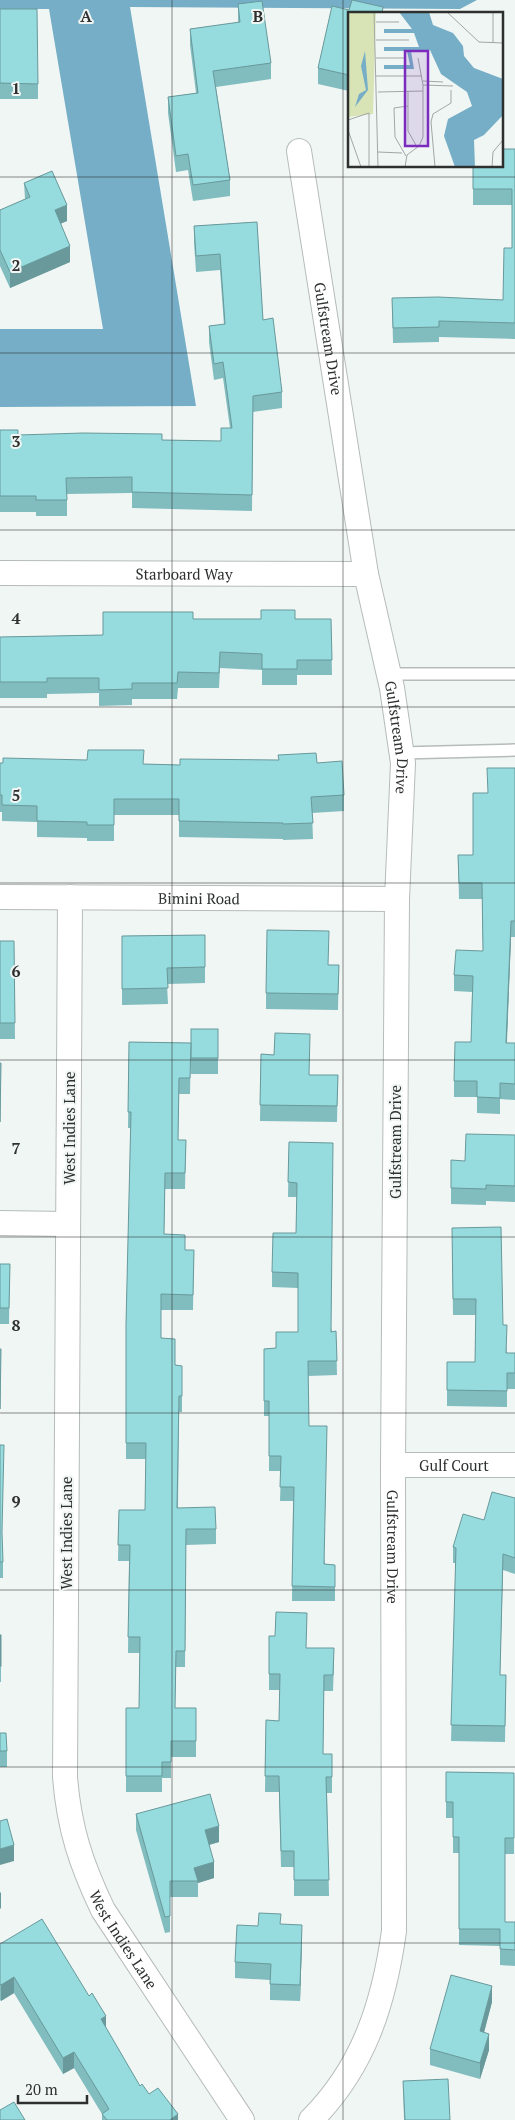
<svg xmlns="http://www.w3.org/2000/svg" width="515" height="2120" font-family="'PT Serif',serif">
	<style>
		.water { fill: #75aec6 }
		.lines { fill: none; stroke-linecap: round; stroke-linejoin: round }
		.service-casing { stroke: #b6bcba; stroke-width: 14 }
		.minor-casing { stroke: #b6bcba; stroke-width: 26 }
		.service { stroke: #fff; stroke-width: 11 }
		.minor { stroke: #fff; stroke-width: 24 }
		.wall { fill: #81bcbf }
		.shaded-wall { fill: #69999b }
		.building { fill: #96dbde; stroke: #69999b }
		.grid { fill: none; stroke: #2e3030; stroke-width: 1; stroke-opacity: 0.55 }
		.labels { text-anchor: middle; dominant-baseline: central; stroke-width: 4; stroke-linejoin: round; paint-order: stroke }
		.street-label { font-size: 15px; fill: #2e3030; stroke: #f0f6f4 }
		.inset-road { fill: none; stroke: #a2a7a6; stroke-width: 1 }
		.view { fill: #7b2cbf; fill-opacity: 0.15; stroke: #7b2cbf; stroke-width: 2.5 }
		.inset-edge { fill: none; stroke: #2e3030; stroke-width: 2.5 }
		.grid-label { font-size: 16px; text-anchor: middle; font-weight: bold; fill: #2e3030; stroke: #f0f6f4; stroke-width: 4; stroke-linejoin: round; paint-order: stroke }
	</style>
	<rect width="100%" height="100%" fill="#f0f6f4"/>
	<path class="water" d="M0 0H477L460 9 130 7 196 406 0 407V329H103L49 9H0Z"/>
	<g class="lines">
		<defs>
			<g id="service">
				<path d="M389 674H515"/>
				<path d="M401 753 515 750"/>
			</g>
			<g id="minor">
				<path id="s1" d="M299 151 366 574 392 688 403 763 397 899 393 1465 394 1931C384 2003 364 2067 311 2120"/>
				<path id="s2" d="M0 573 366 574"/>
				<path id="s3" d="M0 897 397 899"/>
				<path id="s4" d="M70 897 65 1777C69 1828 81 1864 103 1910L242 2120"/>
				<path d="M0 1223 68 1224"/>
				<path id="s5" d="M393 1465H515"/>
			</g>
		</defs>
		<use href="#service" class="service-casing"/>
		<use href="#minor" class="minor-casing"/>
		<use href="#service" class="service"/>
		<use href="#minor" class="minor"/>
	</g>
	<g class="wall">
		<path d="M238 4 271 63V79L216 87 230 180V196L193 201 188 170 176 172 168 113V97L196 93 190 45V29L238 23Z"/>
		<path d="M0 9 38 84V99H0Z"/>
		<path d="M349 10 383 14H349V91L318 84V68Z"/>
		<path d="M515 149V339L439 337V342L393 343 392 298 503 300 512 248V205H473V166Z"/>
		<path d="M24 183 67 221 60 224 70 262 10 288 0 266V210L25 199Z"/>
		<path d="M257 222 263 320 282 392V408L253 412 252 511 132 508V493L67 494V516H36V512H0V430L18 435 162 440 221 441 230 428 223 378 214 380 209 342V326L224 325 220 270 196 272 194 242V226Z"/>
		<path d="M193 619H331L332 675H297V685H262V670L220 668 219 688H178L177 699H132V705L99 706V693L47 694V698H0V637L103 635Z"/>
		<path d="M0 763 144 764 180 765 317 763 344 795V811L312 813 313 839 283 840V839L179 837V815H114V841H87V838L37 837V822L2 821V812H0Z"/>
		<path d="M515 768V937H511L507 1043H515V1100L500 1099V1114L477 1113V1097H454V1081L471 1042 472 992 454 991V975L483 951 482 899H459L458 855H473Z"/>
		<path d="M205 935V983L167 984 168 1004 122 1005V936Z"/>
		<path d="M0 941H14L15 1039H0Z"/>
		<path d="M328 965H339L338 1010 266 1009V993Z"/>
		<rect x="191" y="1029" width="27" height="45"/>
		<path d="M129 1042 191 1043 190 1094H179L178 1140H186L185 1189H165L164 1234 185 1250H194L193 1310H161V1338L175 1365 182 1366V1412H179L178 1508 216 1529V1544L186 1545 185 1667H176L175 1708H196V1757H171V1778H162V1792H126V1708H139L140 1653H128L129 1561H118L119 1510H145L146 1459H126V1324L131 1128H128Z"/>
		<path d="M261 1054 274 1055 309 1075H338L337 1122 260 1121Z"/>
		<path d="M515 1135V1202L486 1201V1205L451 1204V1188L465 1161Z"/>
		<path d="M289 1142 332 1332 336 1331 337 1375 308 1376 309 1426 325 1564 335 1565V1601H292L293 1501H280L281 1471H269V1416H264V1349L276 1348 298 1332V1288L272 1287V1272L296 1233 297 1197H288Z"/>
		<path d="M452 1244 503 1325 507 1353H515V1389H507V1407L447 1406V1362H475L476 1315H453Z"/>
		<path d="M0 1264H10L9 1324H0Z"/>
		<path d="M0 1445 2 1537 3 1562V1578H0Z"/>
		<path d="M515 1498V1574L503 1570 500 1675H506L505 1742 451 1741 456 1563H453V1547L484 1520Z"/>
		<rect x="0" y="1635" width="1" height="47"/>
		<path d="M269 1636 306 1648 334 1664 333 1691H324L323 1754H332V1793H327L329 1896H294V1867H281L279 1792H265L266 1720 279 1721 280 1690H269Z"/>
		<path d="M0 1733 7 1751V1767H0Z"/>
		<path d="M446 1772 514 1773V1854H505V1922H515V1966L500 1965V1946L459 1945V1853H453V1818H446Z"/>
		<path d="M136 1814 219 1842 209 1845 214 1878 198 1883V1897H170V1932L165 1933 136 1830Z"/>
		<path d="M281 1924 302 1941 300 2001 270 2000V1980L235 1978V1962L258 1926Z"/>
		<path d="M0 1944 106 2028 140 2086 178 2120H102V2114L74 2068 63 2074 14 1993 1 2001 0 2000Z"/>
		<path d="M492 2002 484 2033 489 2050 480 2079 430 2065V2049Z"/>
		<path d="M403 2081 450 2120H404Z"/>
	</g>
	<g class="shaded-wall">
		<path d="M67 205V221L55 226V210Z"/>
		<path d="M70 246V262L10 288V272Z"/>
		<path d="M511 921V937L506 1059V1043Z"/>
		<path d="M219 1826V1842L205 1846V1830Z"/>
		<path d="M14 1845V1861L0 1865V1849Z"/>
		<path d="M214 1862V1878L198 1883 194 1868Z"/>
		<path d="M1 1892V1908L0 1909V1893Z"/>
		<path d="M302 1925V1941L300 2001V1985Z"/>
		<path d="M14 1977V1993L1 2001V1985Z"/>
		<path d="M492 1986V2002L480 2047V2031Z"/>
		<path d="M106 2016V2032L101 2019Z"/>
		<path d="M489 2034V2050L480 2079V2063Z"/>
		<path d="M74 2052V2068L63 2074V2058Z"/>
		<path d="M178 2114V2120H170Z"/>
	</g>
	<g class="building">
		<path d="M352 0 383 7 382 14H349V75L318 68 332 6 349 10Z"/>
		<path d="M262 1 271 63 213 71 230 180 193 185 188 154 176 156 168 97 198 93 190 29 240 22 238 4Z"/>
		<path d="M0 9H37L38 84 0 83Z"/>
		<path d="M501 149H515V323L439 321V327L393 328 392 298 438 297 503 300 504 248H512V189H473V166H501Z"/>
		<path d="M52 171 67 205 55 210 70 246 10 272 0 250V210L30 197 24 183Z"/>
		<path d="M257 222 263 320 273 318 282 392 253 396 252 495 132 492V477L66 478 67 500H36V496H0V430H18V435L83 433 162 434V440L221 441V428H232L223 362 214 364 209 326 225 324 220 254 196 256 194 226Z"/>
		<path d="M261 610H295V619H331L332 660H297V669H262V654L220 652 219 673 178 672 177 683H132V689L99 690V678H47V682H0V637L103 635V612H193V619H261Z"/>
		<path d="M88 750H144L143 764 180 765V759L279 760 278 755 316 753 317 763 342 761 344 795 311 797 313 823 283 824V823L179 821V799H114V825H87V822L37 821V806L2 805V795H0V763H3V758L87 760Z"/>
		<path d="M487 768H515V921H511L506 1043H515V1084L500 1083V1098L477 1097V1081H454L455 1042H471L473 976 454 975 456 950 483 951 482 883H459L458 855H473V793H488Z"/>
		<path d="M267 930 329 931 328 965H339L338 994 266 993Z"/>
		<path d="M205 935V967L167 968 168 988 122 989V936Z"/>
		<path d="M0 941H14L15 1023H0Z"/>
		<rect x="191" y="1029" width="27" height="29"/>
		<path d="M275 1033 310 1034 309 1075H338L337 1106 260 1105 261 1054 274 1055Z"/>
		<path d="M129 1042 191 1043 190 1078H179L178 1140H186L185 1173H165L164 1234 185 1235V1250H194L193 1295 161 1294V1338L175 1339V1365L182 1366V1396H179L177 1508 215 1507 216 1529H186L185 1651H176L175 1708H196V1741H171V1762H162V1776H126V1708H139L140 1637H128L130 1545H118L119 1510H145L146 1443H126V1324L131 1112H128Z"/>
		<path d="M0 1063H1L0 1122Z"/>
		<path d="M466 1134 515 1135V1186L486 1185V1189L451 1188V1160L465 1161Z"/>
		<path d="M289 1142 333 1143 331 1332 336 1331 337 1361H308L309 1426H327L324 1564 335 1565V1587L292 1586 294 1487H280L281 1456H269V1401H264V1349L276 1348V1332H298V1273L272 1272 273 1233H296L297 1183 288 1182Z"/>
		<path d="M501 1227 503 1325H507L506 1353H515V1373H507V1391L447 1390V1362H475L476 1299H453L452 1228Z"/>
		<path d="M0 1264H10L9 1308H0Z"/>
		<path d="M0 1349H1L0 1409Z"/>
		<path d="M0 1445H4L2 1532 3 1562H0Z"/>
		<path d="M492 1492 515 1498V1558L503 1554 500 1675H506L505 1726 451 1725 456 1548 453 1547 463 1514 484 1520Z"/>
		<path d="M276 1612 307 1613 306 1648H334L333 1675H324L323 1754H332V1777H326L329 1880H294V1851H281L279 1776H265L266 1720 279 1721 280 1674H269V1636H275Z"/>
		<rect x="0" y="1635" width="1" height="31"/>
		<path d="M0 1733H6L7 1751H0Z"/>
		<path d="M446 1772 514 1773V1838H505V1922H515V1950L500 1949V1929H459V1837H453V1802H446Z"/>
		<path d="M210 1794 219 1826 205 1830 214 1862 194 1868 198 1881H170V1916L165 1917 136 1814Z"/>
		<path d="M7 1819 14 1845 0 1849V1821Z"/>
		<path d="M259 1913 281 1914 280 1924 302 1925 300 1985 270 1984 271 1964 235 1962 237 1925 258 1926Z"/>
		<path d="M42 1919 89 1996 92 1993 106 2016 101 2019 140 2086 142 2084 149 2094 158 2088 178 2114 170 2120H107L102 2114 109 2109 74 2052 63 2058 14 1977 1 1985 0 1984V1944Z"/>
		<path d="M451 1975 492 1986 480 2031 489 2034 480 2063 430 2049Z"/>
		<path d="M448 2079 450 2120H405L403 2081Z"/>
		<path d="M14 2102 25 2120H0V2110Z"/>
	</g>
	<path class="grid" d="M172 0V2120M343 0V2120M0 177H515M0 353H515M0 530H515M0 707H515M0 883H515M0 1060H515M0 1237H515M0 1413H515M0 1590H515M0 1767H515M0 1943H515"/>
	<g class="labels">
		<g class="street-label">
			<text stroke="none"><textPath href="#s1" startOffset="190">Gulfstream Drive</textPath></text>
			<text stroke="none"><textPath href="#s2" startOffset="184">Starboard Way</textPath></text>
			<text stroke="none"><textPath href="#s1" startOffset="595">Gulfstream Drive</textPath></text>
			<text stroke="none"><textPath href="#s3" startOffset="199">Bimini Road</textPath></text>
			<text transform="translate(69 1128) rotate(-90)">West Indies Lane</text>
			<text transform="translate(395 1142) rotate(-90)">Gulfstream Drive</text>
			<text stroke="none"><textPath href="#s5" startOffset="61">Gulf Court</textPath></text>
			<text transform="translate(66 1533) rotate(-90)">West Indies Lane</text>
			<text stroke="none"><textPath href="#s1" startOffset="1405">Gulfstream Drive</textPath></text>
			<text stroke="none"><textPath href="#s4" startOffset="1055">West Indies Lane</textPath></text>
		</g>
	</g>
	<g transform="translate(348 12)">
		<rect width="155" height="155" fill="#f0f6f4"/>
		<path d="M0 0H28L25 102 0 105Z" fill="#d9e4b6"/>
		<path d="M51 0H81L85 13 105 21 115 34 116 44 126 56 155 67V103L136 123 126 128 127 155H107L96 124 100 107 124 94 119 80 93 62 82 38 63 39 66 57H36V53H62L59 39H36V35H71L66 21H36V17H64ZM17 39 20 78 7 95 11 82 18 78 13 54Z" fill="#75aec6"/>
		<path class="inset-road" d="M26 0 30 155M99 0 131 30 155 31M28 10H51M28 28H61M145 31V0M28 46H56M28 64H74M75 69 95 70M75 73 105 74M60 79V119L69 135M30 80 75 79M0 108 21 101V155M0 118 13 155M30 140 54 141M58 144 47 125 46 96 60 94M57 155 59 143 71 134 75 125V73L70 46M87 155 83 110 85 102 103 91V78M144 155 145 140 155 128"/>
		<path class="view" d="M57 39H80V134H57Z"/>
		<rect width="155" height="155" class="inset-edge"/>
	</g>
	<g class="grid-label">
		<text x="86" y="22">A</text>
		<text x="258" y="22">B</text>
		<text x="16" y="94">1</text>
		<text x="16" y="271">2</text>
		<text x="16" y="447">3</text>
		<text x="16" y="624">4</text>
		<text x="16" y="801">5</text>
		<text x="16" y="977">6</text>
		<text x="16" y="1154">7</text>
		<text x="16" y="1331">8</text>
		<text x="16" y="1507">9</text>
	</g>
	<path d="M18 2095v8h69v-8" fill="none" stroke="#2e3030" stroke-width="2.5"/>
	<text x="25" y="2095" font-size="15" fill="#2e3030" stroke="#f0f6f4" stroke-width="4" paint-order="stroke">20 m</text>
</svg>
